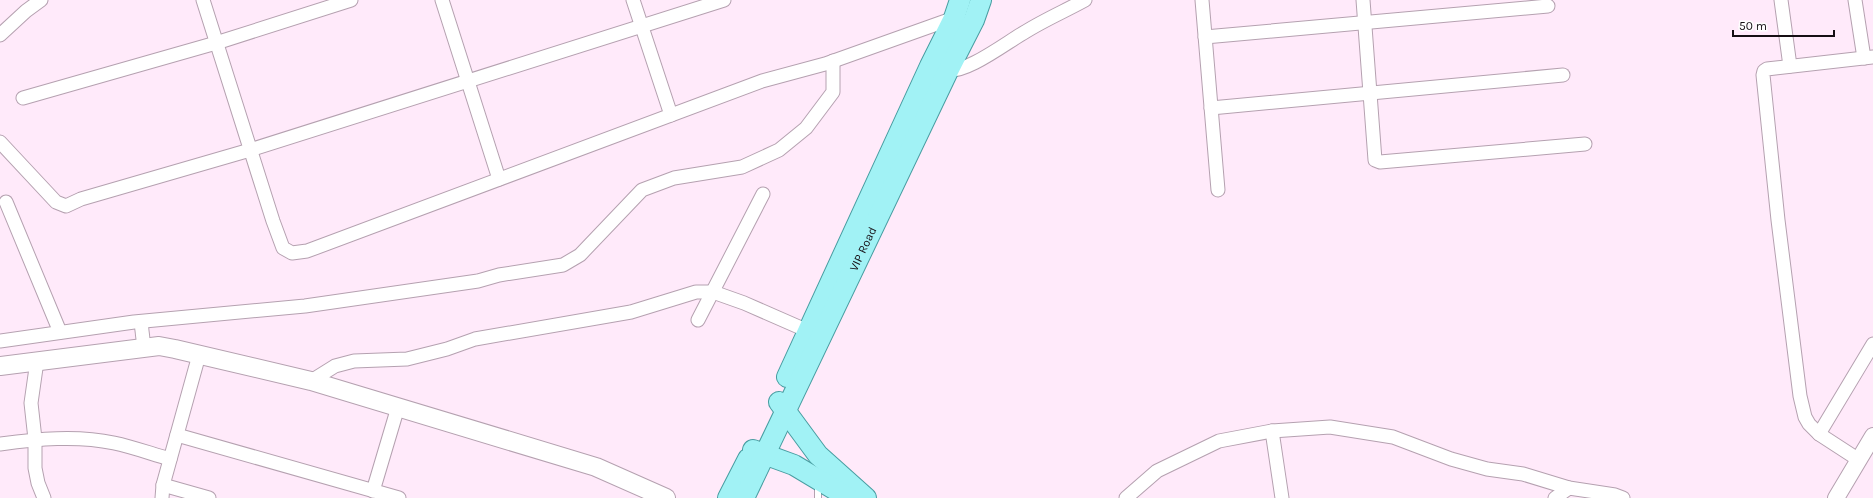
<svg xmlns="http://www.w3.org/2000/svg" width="1873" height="498" font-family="Karla,sans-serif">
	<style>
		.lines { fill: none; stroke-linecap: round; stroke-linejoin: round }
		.service-casing { stroke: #b5a1b0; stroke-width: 8 }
		.minor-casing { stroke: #b5a1b0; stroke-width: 15 }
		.tertiary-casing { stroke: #b5a1b0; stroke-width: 18 }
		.secondary-casing { stroke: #b5a1b0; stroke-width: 20 }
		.primary-casing { stroke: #489da1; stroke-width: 22 }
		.service { stroke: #fff; stroke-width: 6 }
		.minor { stroke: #fff; stroke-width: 13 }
		.tertiary { stroke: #fff; stroke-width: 16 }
		.secondary { stroke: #fff; stroke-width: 18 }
		.primary { stroke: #a1f2f5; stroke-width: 20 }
		.labels { text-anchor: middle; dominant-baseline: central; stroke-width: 4; stroke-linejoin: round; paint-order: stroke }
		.street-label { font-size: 12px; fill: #150e13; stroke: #fefefe }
	</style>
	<rect width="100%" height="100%" fill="#ffeafa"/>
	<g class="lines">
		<defs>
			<path id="service" d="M818 498V484"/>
			<g id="minor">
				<path d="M203 0 273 221 283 248 292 253 307 251 762 81 825 64 954 18"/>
				<path d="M442 0 499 179"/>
				<path d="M633 0 671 115"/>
				<path d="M1202 0 1218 190"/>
				<path d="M1363 0 1375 160 1380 162 1403 160 1585 144"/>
				<path d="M1781 0 1790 66"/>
				<path d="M1855 0 1864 58"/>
				<path d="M0 35 26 11 41 0"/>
				<path d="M1205 37 1548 6"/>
				<path d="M945 70C965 75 1007 42 1025 32 1044 20 1065 11 1085 0"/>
				<path d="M23 98 216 43 351 0"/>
				<path d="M1211 108 1563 75"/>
				<path d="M0 142 56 202 66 206 81 199 250 150 724 0"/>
				<path d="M6 202 60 332"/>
				<path d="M698 320 763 194"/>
				<path d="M141 322 144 348"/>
				<path d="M0 341 134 322 305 306 478 281 499 275 563 265 580 255 642 190 674 178 742 167 779 150 806 128 833 92V61"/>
				<path d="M37 361 31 403 35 439V468L38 483 44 498"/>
				<path d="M311 381 335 366 354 361 407 359 447 349 475 339 631 312 696 292H713L744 303 808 331"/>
				<path d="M1272 431 1282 498"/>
				<path d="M1819 434 1873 344"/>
				<path d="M177 435 399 498"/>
				<path d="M0 444C37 439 77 435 114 443 133 447 152 454 170 459"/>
				<path d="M1859 460 1819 434 1809 424 1805 417 1800 396 1778 220 1763 75 1764 71 1767 69 1873 57"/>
				<path d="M163 485 209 498"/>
				<path d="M373 491 398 407"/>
				<path d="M162 498 163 485 199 355"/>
				<path d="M1126 498 1157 471 1219 441 1272 431 1330 427 1393 437 1451 459 1487 469 1523 474 1569 488 1615 495 1623 498"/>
				<path d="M1555 498 1569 488"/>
			</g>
			<path id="tertiary" d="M1836 498 1873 436"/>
			<path id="secondary" d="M0 366 159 346 175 349 311 381 596 467 666 498"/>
			<g id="primary">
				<path d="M787 377 930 66 954 18 960 0"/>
				<path d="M779 402 818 455 866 498"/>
				<path d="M753 450 794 465 849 498"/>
				<path d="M728 498 748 459"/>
				<path id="s1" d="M744 498 948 71 974 20 981 0"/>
			</g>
		</defs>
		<use href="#service" class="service-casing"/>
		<use href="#minor" class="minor-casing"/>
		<use href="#tertiary" class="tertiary-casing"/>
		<use href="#secondary" class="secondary-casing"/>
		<use href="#primary" class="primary-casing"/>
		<use href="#service" class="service"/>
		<use href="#minor" class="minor"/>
		<use href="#tertiary" class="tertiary"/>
		<use href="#secondary" class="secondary"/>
		<use href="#primary" class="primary"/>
	</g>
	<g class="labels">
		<g class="street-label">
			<text stroke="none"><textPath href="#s1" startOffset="276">VIP Road</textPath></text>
		</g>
	</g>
	<path d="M1733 30v6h101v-6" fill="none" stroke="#150e13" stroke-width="2"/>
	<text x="1739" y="30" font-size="12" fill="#150e13" stroke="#fefefe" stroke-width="3" paint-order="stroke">50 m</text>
</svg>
